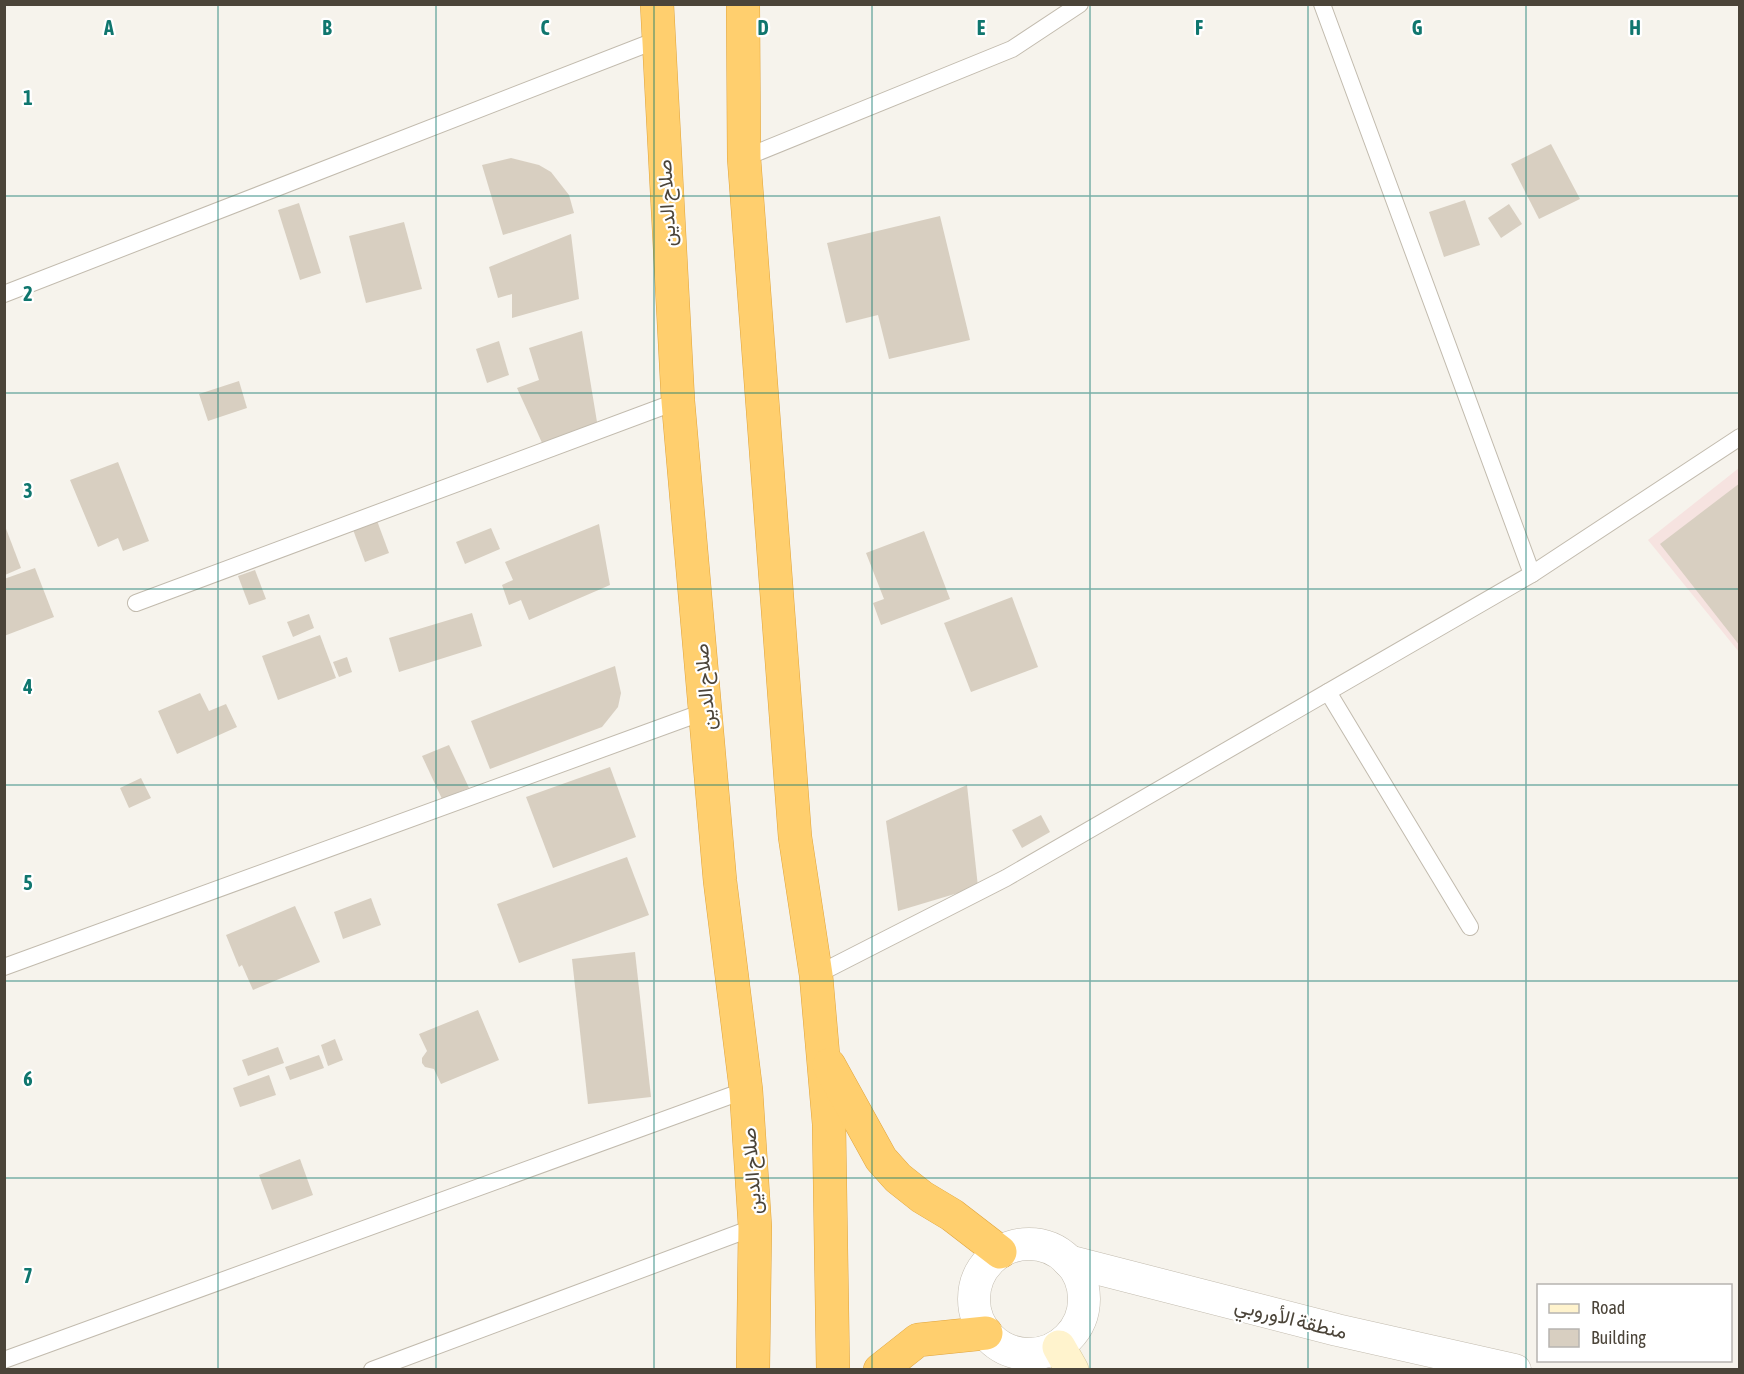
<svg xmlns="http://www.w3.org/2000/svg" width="1744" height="1374" font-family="'Asap Condensed',Vazirmatn,sans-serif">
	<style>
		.medical { fill: #f6e3e0 }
		.building { fill: #d8cfc1 }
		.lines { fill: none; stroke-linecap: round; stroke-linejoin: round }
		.lane-casing { stroke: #c2bbae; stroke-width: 18 }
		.street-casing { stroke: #c2bbae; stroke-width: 33 }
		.secondary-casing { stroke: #d6c79b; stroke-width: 34 }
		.highway-casing { stroke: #e0a43c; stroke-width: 34 }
		.lane { stroke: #fff; stroke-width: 16 }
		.street { stroke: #fff; stroke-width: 32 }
		.secondary { stroke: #fff3cd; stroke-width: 33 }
		.highway { stroke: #ffcf6e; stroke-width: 33 }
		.grid { fill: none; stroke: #0f766e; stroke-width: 1.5; stroke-opacity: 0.55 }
		.labels { text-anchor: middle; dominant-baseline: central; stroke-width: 4.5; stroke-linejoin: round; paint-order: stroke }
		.street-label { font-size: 20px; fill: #4b4439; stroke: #fff }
		.grid-label { font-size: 20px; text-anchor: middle; font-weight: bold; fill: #0f766e; stroke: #fff; stroke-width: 4.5; stroke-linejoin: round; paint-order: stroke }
	</style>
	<rect width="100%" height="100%" fill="#f6f3ec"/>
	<path class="medical" d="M1739 468V652L1648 540Z"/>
	<g class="building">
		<path d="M1551 144 1580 199 1539 219 1511 164Z"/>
		<path d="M511 158 539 165 551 172 569 195 574 213 503 235 482 165Z"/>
		<path d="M1465 200 1480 245 1444 257 1429 212Z"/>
		<path d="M299 203 321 273 300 280 278 210Z"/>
		<path d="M1509 204 1522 224 1501 238 1488 218Z"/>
		<path d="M940 216 970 340 889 359 878 315 846 323 827 243Z"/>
		<path d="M404 222 422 289 366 303 349 236Z"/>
		<path d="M571 234 579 299 512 318V294L498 298 489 267Z"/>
		<path d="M582 331 597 422 543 445 517 388 539 380 529 348Z"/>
		<path d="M499 341 509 375 487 383 476 349Z"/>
		<path d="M239 381 247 408 208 421 199 394Z"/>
		<path d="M118 462 149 541 123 551 118 538 98 547 70 480Z"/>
		<path d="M1740 483V646L1660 544Z"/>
		<path d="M376 518 389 553 365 562 352 527Z"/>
		<path d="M599 524 610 585 529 620 521 600 509 605 502 585 513 580 505 562Z"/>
		<path d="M5 526 21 568 5 575Z"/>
		<path d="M491 528 500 549 465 564 456 542Z"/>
		<path d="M924 531 950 599 881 625 873 603 884 599 866 553Z"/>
		<path d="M35 568 54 617 4 636V579Z"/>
		<path d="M255 570 266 599 249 605 238 576Z"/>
		<path d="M1012 597 1038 667 971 692 944 623Z"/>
		<path d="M472 613 482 646 399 672 389 638Z"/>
		<path d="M309 614 314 628 293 637 287 622Z"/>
		<path d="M320 635 336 678 278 700 262 656Z"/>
		<path d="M347 657 352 672 339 677 333 662Z"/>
		<path d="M615 666 621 693 618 707 602 727 490 769 471 721Z"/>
		<path d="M200 693 209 711 226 704 237 727 177 754 158 711Z"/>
		<path d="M449 745 469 788 442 799 422 756Z"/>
		<path d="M610 767 636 837 553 868 526 797Z"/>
		<path d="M141 778 151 798 129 808 120 788Z"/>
		<path d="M967 785 978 887 898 911 886 821Z"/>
		<path d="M1041 815 1050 832 1022 848 1012 830Z"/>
		<path d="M627 857 649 915 519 963 497 904Z"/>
		<path d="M371 898 381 925 343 939 334 912Z"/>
		<path d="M295 906 320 962 253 990 242 965 239 967 226 935Z"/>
		<path d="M635 952 651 1097 588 1104 572 959Z"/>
		<path d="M478 1010 499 1060 441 1084 434 1069 425 1067 422 1063V1058L427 1051 419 1034Z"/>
		<path d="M335 1039 343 1060 328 1066 321 1045Z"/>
		<path d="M278 1047 284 1063 248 1076 242 1060Z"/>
		<path d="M319 1055 324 1068 290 1080 285 1067Z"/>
		<path d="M269 1075 276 1095 240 1107 233 1088Z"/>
		<path d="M300 1159 313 1195 272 1210 259 1175Z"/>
	</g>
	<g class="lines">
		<defs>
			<g id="lane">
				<path d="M1322 4 1532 574"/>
				<path d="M744 158 1012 49 1080 4"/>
				<path d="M4 294 657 40"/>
				<path d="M136 603 678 401"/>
				<path d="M1328 692 1470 927"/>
				<path d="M4 967 706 711"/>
				<path d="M816 975 1006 878 1532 574 1740 437"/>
				<path d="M4 1360 746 1090"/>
				<path d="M372 1370 755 1227"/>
			</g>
			<g id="street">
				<circle cx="1029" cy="1299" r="55"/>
				<path d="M1068 1261 1337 1330 1515 1370"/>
			</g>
			<path id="secondary" d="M1059 1347 1072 1370"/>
			<g id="highway">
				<path d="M657 4 678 401 720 881 746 1090 755 1227 753 1370"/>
				<path d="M743 4 744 158 795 837 816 975 829 1124 833 1370"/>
				<path d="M829 1065 881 1159 898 1178 922 1197 952 1215 1000 1252"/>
				<path d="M880 1370 918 1340 986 1333"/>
			</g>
		</defs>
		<use href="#lane" class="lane-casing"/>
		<use href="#street" class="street-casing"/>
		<use href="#secondary" class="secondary-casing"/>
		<use href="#highway" class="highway-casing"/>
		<use href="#lane" class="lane"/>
		<use href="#street" class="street"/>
		<use href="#secondary" class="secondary"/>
		<use href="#highway" class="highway"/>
	</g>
	<path class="grid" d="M218 4V1370M436 4V1370M654 4V1370M872 4V1370M1090 4V1370M1308 4V1370M1526 4V1370M4 196H1740M4 393H1740M4 589H1740M4 785H1740M4 981H1740M4 1178H1740"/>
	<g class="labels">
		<g class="street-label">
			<text transform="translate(666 203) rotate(-93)">صلاح الدين</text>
			<text transform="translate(704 687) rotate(-95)">صلاح الدين</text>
			<text transform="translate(751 1171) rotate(-94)">صلاح الدين</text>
			<text transform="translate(1291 1318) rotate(14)">منطقة الأوروبي</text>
		</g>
	</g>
	<g class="grid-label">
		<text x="109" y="35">A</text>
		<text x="327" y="35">B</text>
		<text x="545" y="35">C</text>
		<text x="763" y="35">D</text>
		<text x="981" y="35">E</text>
		<text x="1199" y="35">F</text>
		<text x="1417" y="35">G</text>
		<text x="1635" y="35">H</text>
		<text x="28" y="105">1</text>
		<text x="28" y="301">2</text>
		<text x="28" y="498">3</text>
		<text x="28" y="694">4</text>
		<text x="28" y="890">5</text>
		<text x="28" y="1086">6</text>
		<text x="28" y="1283">7</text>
	</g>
	<rect width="1744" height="1374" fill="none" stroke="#4b4439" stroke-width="12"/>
	<rect x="1537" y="1284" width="195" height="78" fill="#ffffff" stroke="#b7b4b0" stroke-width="1.5"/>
	<rect x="1549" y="1304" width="30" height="9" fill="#fff3cd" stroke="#b7b4b0" stroke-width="1.5"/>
	<text x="1591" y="1314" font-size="18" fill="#4b4439">Road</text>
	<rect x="1549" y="1329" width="30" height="18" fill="#d8cfc1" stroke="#b7b4b0" stroke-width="1.5"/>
	<text x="1591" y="1344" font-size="18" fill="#4b4439">Building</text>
</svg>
